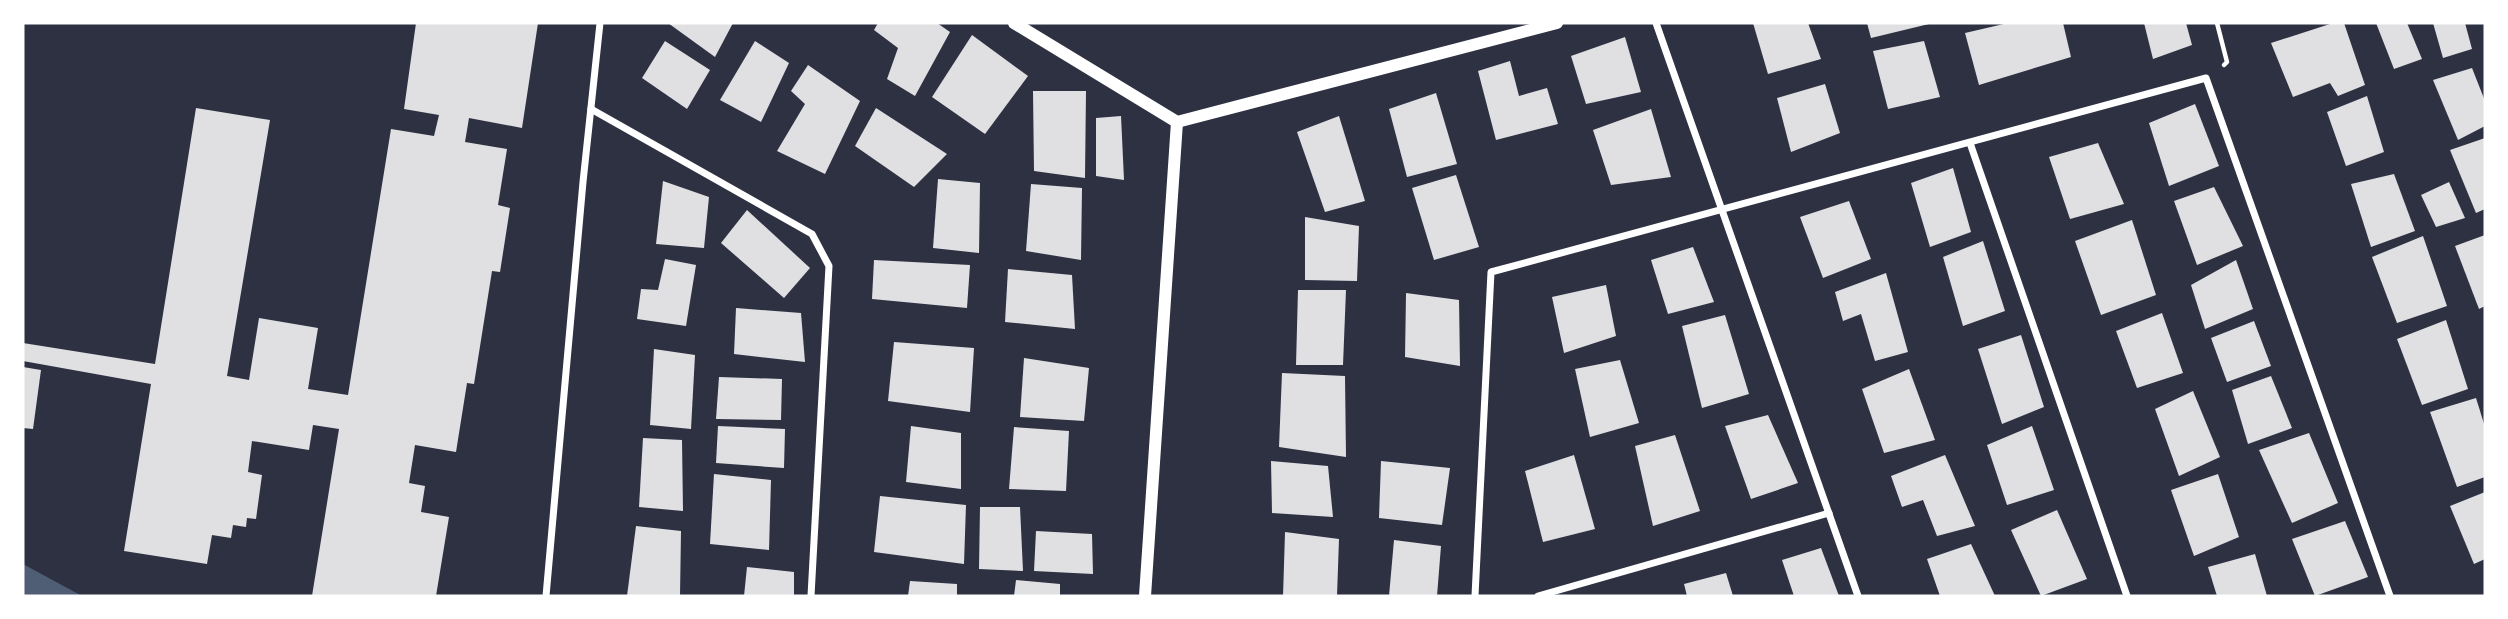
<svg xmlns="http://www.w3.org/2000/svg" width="2508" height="619" font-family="Raleway,sans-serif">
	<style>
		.water { fill: #4f5d75 }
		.building { fill: #e0e0e3 }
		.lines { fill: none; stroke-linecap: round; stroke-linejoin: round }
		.path { stroke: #fff; stroke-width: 4.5 }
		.minor { stroke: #fff; stroke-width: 7 }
		.tertiary { stroke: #fff; stroke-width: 12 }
	</style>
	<rect width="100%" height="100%" fill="#2d3142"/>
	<path class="water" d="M23 564 82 596H23Z"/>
	<g class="building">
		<path d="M416 23H538L522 128 469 118 465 142 507 149 498 205 510 208 500 272 492 271 474 384 467 383 456 452 415 445 409 483 425 486 421 512 449 517 436 596H312L339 429 313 425 309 450 252 441 248 472 262 475 256 519 247 518 246 527 233 525 231 538 212 535 207 564 124 551 151 384 23 361V343L155 364 196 108 270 120 227 376 249 380 259 318 318 328 308 389 348 395 391 129 434 136 439 115 404 109Z"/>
		<path d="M668 23H733L715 57Z"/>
		<path d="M878 23H937L950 32 915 96 887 79 898 48 874 30Z"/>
		<path d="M1753 23H1808L1821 59 1768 74Z"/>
		<path d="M1867 23H1929V24L1871 38Z"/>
		<path d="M2008 23H2063L2071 57 1979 85 1965 33Z"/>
		<path d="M2144 23H2186L2192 45 2153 59Z"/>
		<path d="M2333 23H2344L2365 85 2338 96 2330 83 2293 97 2271 43Z"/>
		<path d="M2376 23H2407L2422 59 2394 69Z"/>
		<path d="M2433 23H2465L2472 49 2443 58Z"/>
		<path d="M972 35 1028 76 985 134 932 97Z"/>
		<path d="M1625 37 1641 92 1586 104 1571 56Z"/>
		<path d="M665 41 710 70 687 109 642 78Z"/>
		<path d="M755 41 789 63 761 122 720 100Z"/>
		<path d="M1924 41 1940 97 1888 109 1873 51Z"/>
		<path d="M1510 61 1519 96 1547 88 1558 124 1496 140 1478 71Z"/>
		<path d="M808 65 860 101 825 174 777 151 805 104 791 91Z"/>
		<path d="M2472 68 2485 101V126L2458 140 2433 80Z"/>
		<path d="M1825 84 1840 133 1791 152 1777 98Z"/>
		<path d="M1033 91H1086L1085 178 1034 171Z"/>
		<path d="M1436 93 1457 164 1407 177 1389 109Z"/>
		<path d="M2367 96 2384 152 2346 166 2327 112Z"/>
		<path d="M2195 104 2219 166 2169 186 2149 123Z"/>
		<path d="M876 108 947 154 914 187 855 146Z"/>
		<path d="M1651 109 1671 177 1611 185 1593 130Z"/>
		<path d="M1121 116 1124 180 1096 176V118Z"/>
		<path d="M1339 116 1365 201 1325 212 1297 132Z"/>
		<path d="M2485 138V209L2476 213 2450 150Z"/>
		<path d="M2098 143 2124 204 2070 219 2049 157Z"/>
		<path d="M1953 168 1971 232 1930 247 1911 183Z"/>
		<path d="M2394 174 2415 231 2371 247 2351 184Z"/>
		<path d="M1456 175 1479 247 1434 260 1412 188Z"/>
		<path d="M938 179 980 183 979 253 933 248Z"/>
		<path d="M663 181 709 197 704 248 656 244Z"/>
		<path d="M2449 182 2465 218 2436 227 2421 195Z"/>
		<path d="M1031 184 1082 188 1081 260 1026 251Z"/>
		<path d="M2214 187 2243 246 2197 265 2174 201Z"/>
		<path d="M1849 201 1871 259 1823 278 1800 217Z"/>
		<path d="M747 210 810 268 784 298 721 243Z"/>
		<path d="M1305 217 1359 226 1357 281 1305 280Z"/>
		<path d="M2132 220 2156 295 2101 315 2075 241Z"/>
		<path d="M2485 235V306L2479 309 2455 246Z"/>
		<path d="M2423 236 2447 306 2397 323 2372 257Z"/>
		<path d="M1983 241 2005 311 1963 326 1943 257Z"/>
		<path d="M1693 247 1714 302 1668 314 1651 260Z"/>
		<path d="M665 259 696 265 686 326 637 319 641 289 658 290Z"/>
		<path d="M874 260 970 265 967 308 872 299Z"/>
		<path d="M2236 260 2253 309 2205 329 2191 285Z"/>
		<path d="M1008 269 1072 275 1075 329 1005 322Z"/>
		<path d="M1886 273 1908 352 1875 361 1861 314 1843 321 1835 292Z"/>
		<path d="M1606 285 1616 336 1564 353 1552 297Z"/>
		<path d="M1298 290H1346L1343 365H1296Z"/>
		<path d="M1406 293 1459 300 1460 366 1405 357Z"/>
		<path d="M736 308 801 313 805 362 734 354Z"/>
		<path d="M2162 313 2183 373 2137 388 2116 331Z"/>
		<path d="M1725 315 1749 394 1702 408 1682 326Z"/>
		<path d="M2446 320 2468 389 2422 405 2397 339Z"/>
		<path d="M2254 321 2271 366 2227 382 2211 338Z"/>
		<path d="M2021 335 2044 407 2002 424 1978 349Z"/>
		<path d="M894 342 974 348 970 412 888 401Z"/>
		<path d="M654 349 695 355 691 429 650 425Z"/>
		<path d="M1024 358 1089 368 1084 421 1020 417Z"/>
		<path d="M1620 360 1639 423 1590 437 1575 369Z"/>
		<path d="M23 367 41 370 33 429 23 428Z"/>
		<path d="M1909 369 1935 440 1884 453 1862 389Z"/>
		<path d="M1282 373 1345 376 1346 457 1279 447Z"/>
		<path d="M2271 376 2292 428 2248 444 2232 390Z"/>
		<path d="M719 377 782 379 781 420 716 419Z"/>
		<path d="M2193 391 2220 457 2179 476 2155 409Z"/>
		<path d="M2476 398 2485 427V477L2457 487 2430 412Z"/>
		<path d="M1768 415 1798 483 1751 499 1725 426Z"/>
		<path d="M718 426 785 429 784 468 716 463Z"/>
		<path d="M911 426 961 433V489L906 482Z"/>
		<path d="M2032 426 2054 490 2007 505 1987 445Z"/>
		<path d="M1014 427 1069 431 1066 491 1009 489Z"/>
		<path d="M2309 433 2338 503 2292 523 2259 450Z"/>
		<path d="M1675 435 1700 511 1653 526 1635 446Z"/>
		<path d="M643 438 682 440 683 511 639 507Z"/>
		<path d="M1574 455 1595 529 1543 542 1525 471Z"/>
		<path d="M1945 455 1975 526 1937 536 1923 500 1902 507 1891 476Z"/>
		<path d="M1271 461 1328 466 1333 517 1272 513Z"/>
		<path d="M1381 461 1450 468 1442 525 1379 518Z"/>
		<path d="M714 474 771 480 769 550 710 544Z"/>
		<path d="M2218 474 2239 537 2194 556 2171 490Z"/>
		<path d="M2485 492V559L2474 564 2450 506Z"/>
		<path d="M880 496 966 505 964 564 874 552Z"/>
		<path d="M980 507H1020L1023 571 979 569Z"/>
		<path d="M2057 510 2087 579 2041 596 2011 530Z"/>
		<path d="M2345 521 2368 577 2315 596 2292 539Z"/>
		<path d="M636 526 681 531 680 596H627Z"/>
		<path d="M1036 531 1092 534 1093 574 1034 571Z"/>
		<path d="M1285 532 1339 539 1337 596H1283Z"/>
		<path d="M1394 540 1441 546 1437 596H1389Z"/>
		<path d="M1971 544 1995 596H1940L1927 559Z"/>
		<path d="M1821 548 1839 596H1794L1782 560Z"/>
		<path d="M2255 554 2267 596H2217L2208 567Z"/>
		<path d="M747 567 794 572V596H744Z"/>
		<path d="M1726 573 1733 596H1687L1684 584Z"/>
		<path d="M1016 580 1060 584V596H1014Z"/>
		<path d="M910 581 957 584V596H908Z"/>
	</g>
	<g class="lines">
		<path class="path" d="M2217 23 2227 62 2224 65"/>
		<g class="minor">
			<path d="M1656 23 1858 596"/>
			<path d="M591 109 812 234 829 266 811 596"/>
			<path d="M1970 143 2127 596"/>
			<path d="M546 596 583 182 600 23"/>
			<path d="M1475 596 1491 272 2206 78 2390 596"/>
			<path d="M1538 596 1829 513"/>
		</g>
		<g class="tertiary">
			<path d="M1014 23 1177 122 1557 23"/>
			<path d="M1145 596 1177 122"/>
		</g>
	</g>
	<rect width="2508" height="619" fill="none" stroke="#ffffff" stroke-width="49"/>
</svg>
